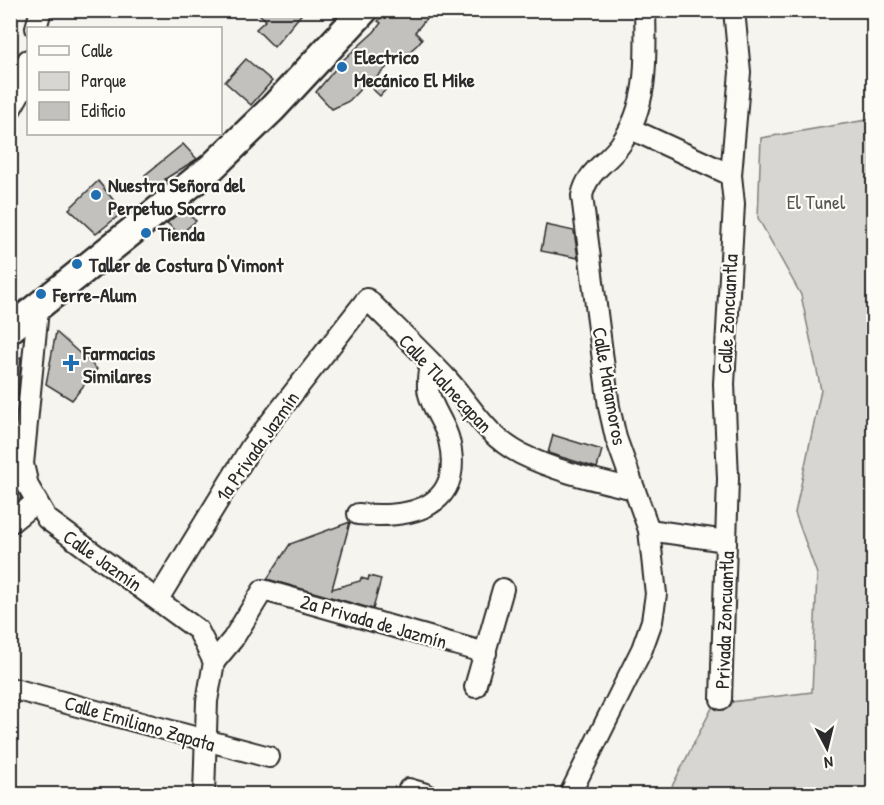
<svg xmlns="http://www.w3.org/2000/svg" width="884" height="805" font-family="'Patrick Hand',sans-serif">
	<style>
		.green { fill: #d7d6d2; stroke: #81807e; stroke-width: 1.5 }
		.building { fill: #c2c1be; stroke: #2b2b2b; stroke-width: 1.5 }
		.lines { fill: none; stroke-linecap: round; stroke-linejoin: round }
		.street-casing { stroke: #2b2b2b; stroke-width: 24 }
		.secondary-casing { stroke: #2b2b2b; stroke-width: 32 }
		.street { stroke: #fdfcf7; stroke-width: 20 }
		.secondary { stroke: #fdfcf7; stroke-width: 27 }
		.poi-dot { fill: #1f6fb2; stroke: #fdfcf7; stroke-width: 2 }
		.labels { text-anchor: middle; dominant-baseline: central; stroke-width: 4.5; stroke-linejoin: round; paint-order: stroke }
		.poi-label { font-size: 20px; font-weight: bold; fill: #2b2b2b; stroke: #fdfcf7; text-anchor: start }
		.park-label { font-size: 20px; fill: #565655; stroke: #fdfcf7 }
		.street-label { font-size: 20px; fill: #2b2b2b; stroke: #fdfcf7 }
	</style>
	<rect width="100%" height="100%" fill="#f5f4ef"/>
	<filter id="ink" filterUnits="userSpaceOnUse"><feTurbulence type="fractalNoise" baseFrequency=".0167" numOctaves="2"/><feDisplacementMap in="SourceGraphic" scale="12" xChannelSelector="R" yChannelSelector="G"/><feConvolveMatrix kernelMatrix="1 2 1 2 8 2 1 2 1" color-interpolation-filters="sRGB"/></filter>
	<g filter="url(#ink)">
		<path class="green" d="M873 119V794H668L714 704 812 692 817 574 795 513 821 390 801 295 758 218 761 138Z"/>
		<g class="building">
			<path d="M254 10H305L274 47 256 29 266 20Z"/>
			<path d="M387 10H434L415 32 422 39 417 45 401 59 398 56 377 77 388 87 380 96 366 83 349 101 332 109 316 92 342 61 374 32 381 23 378 21Z"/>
			<path d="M246 59 272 81 251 105 225 82Z"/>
			<path d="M183 144 197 159 165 179 168 182 157 191 145 175Z"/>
			<path d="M98 181 123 212 96 234 69 209Z"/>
			<path d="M183 210 196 221 180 234 167 223Z"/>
			<path d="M546 225 574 231 578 258 541 251Z"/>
			<path d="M56 332 97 369 72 400 46 384Z"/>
			<path d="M21 357 18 396 10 398V364Z"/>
			<path d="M553 435 602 450 597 468 548 453Z"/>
			<path d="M15 483 21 498 10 506V487Z"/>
			<path d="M350 522 332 589 360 581 361 578 368 580 369 576 381 579 373 609 267 579 290 544Z"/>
		</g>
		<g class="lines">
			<defs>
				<g id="street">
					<path d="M36 28 41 10"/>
					<path d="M10 110 21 91 28 60"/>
					<path d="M631 129 731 175"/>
					<path d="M38 309 23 464 28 486 47 519 198 630 214 662 207 701 204 794"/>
					<path d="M358 514C411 519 465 508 449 440 445 424 433 410 429 394 426 385 429 371 430 362"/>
					<path d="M10 523 36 502"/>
					<path d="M649 530 726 541"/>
					<path d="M158 599 251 447 367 299C394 326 422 352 448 380 473 408 485 435 521 454 557 472 596 480 634 489"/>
					<path d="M214 662 233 639 263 590 486 653"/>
					<path d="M475 687 503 589"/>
					<path d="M10 688 269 757"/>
					<path d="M721 699 728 479 724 384 734 204 731 175 740 72 734 10"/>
					<path d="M407 794 409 789 426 794"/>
					<path d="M570 794 642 649 652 621 656 594 649 530 616 438 609 407 582 196C587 171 606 164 620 145 649 106 646 57 645 10"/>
				</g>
				<path id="secondary" d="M10 329 212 167 272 109 364 10"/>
			</defs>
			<use href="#street" class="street-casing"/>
			<use href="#secondary" class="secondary-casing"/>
			<use href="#street" class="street"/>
			<use href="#secondary" class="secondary"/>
		</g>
	</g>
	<g class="poi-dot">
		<circle cx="342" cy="67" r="6"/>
		<circle cx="96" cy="195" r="6"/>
		<circle cx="146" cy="233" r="6"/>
		<circle cx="77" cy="264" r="6"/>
		<circle cx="41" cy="294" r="6"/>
		<path d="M68 354h6v6h6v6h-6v6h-6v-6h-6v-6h6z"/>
	</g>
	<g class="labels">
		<g class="poi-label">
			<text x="354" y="56">Electrico<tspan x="354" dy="23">Mecánico El Mike</tspan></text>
			<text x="108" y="184">Nuestra Señora del<tspan x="108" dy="23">Perpetuo Socrro</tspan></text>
			<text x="158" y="233">Tienda</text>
			<text x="89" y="264">Taller de Costura D'Vimont</text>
			<text x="53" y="294">Ferre-Alum</text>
			<text x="83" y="352">Farmacias<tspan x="83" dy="23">Similares</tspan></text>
		</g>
		<g class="park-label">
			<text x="816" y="201">El Tunel</text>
		</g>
		<g class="street-label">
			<text transform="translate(727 314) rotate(-87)">Calle Zoncuantla</text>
			<text transform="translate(446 383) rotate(47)">Calle Tlalnecapan</text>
			<text transform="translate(610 386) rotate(80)">Calle Matamoros</text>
			<text transform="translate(257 446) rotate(-55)">1a Privada Jazmín</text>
			<text transform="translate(103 560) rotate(35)">Calle Jazmín</text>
			<text transform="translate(724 620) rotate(-88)">Privada Zoncuantla</text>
			<text transform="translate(374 621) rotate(16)">2a Privada de Jazmín</text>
			<text transform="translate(140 723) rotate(16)">Calle Emiliano Zapata</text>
		</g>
	</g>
	<rect width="884" height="805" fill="none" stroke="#fdfcf7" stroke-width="36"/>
	<rect x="18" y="18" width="848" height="769" fill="none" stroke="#2b2b2b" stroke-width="2" filter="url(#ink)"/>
	<rect x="27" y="27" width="195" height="108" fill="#fdfcf7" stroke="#a9a8a5" stroke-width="1.5"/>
	<rect x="39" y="46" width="30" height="9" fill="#fdfcf7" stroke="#a9a8a5" stroke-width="1.5"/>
	<text x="81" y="57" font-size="18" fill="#2b2b2b">Calle</text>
	<rect x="39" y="72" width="30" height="18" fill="#d7d6d2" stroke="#a9a8a5" stroke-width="1.5"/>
	<text x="81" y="87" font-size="18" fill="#2b2b2b">Parque</text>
	<rect x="39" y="102" width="30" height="18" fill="#c2c1be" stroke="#a9a8a5" stroke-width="1.5"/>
	<text x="81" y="117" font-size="18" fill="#2b2b2b">Edificio</text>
	<g transform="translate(827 748) rotate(173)" stroke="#fdfcf7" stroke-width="4.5" paint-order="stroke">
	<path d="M0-4.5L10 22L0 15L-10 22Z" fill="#2b2b2b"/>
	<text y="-9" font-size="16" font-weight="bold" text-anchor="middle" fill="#2b2b2b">N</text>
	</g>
</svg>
